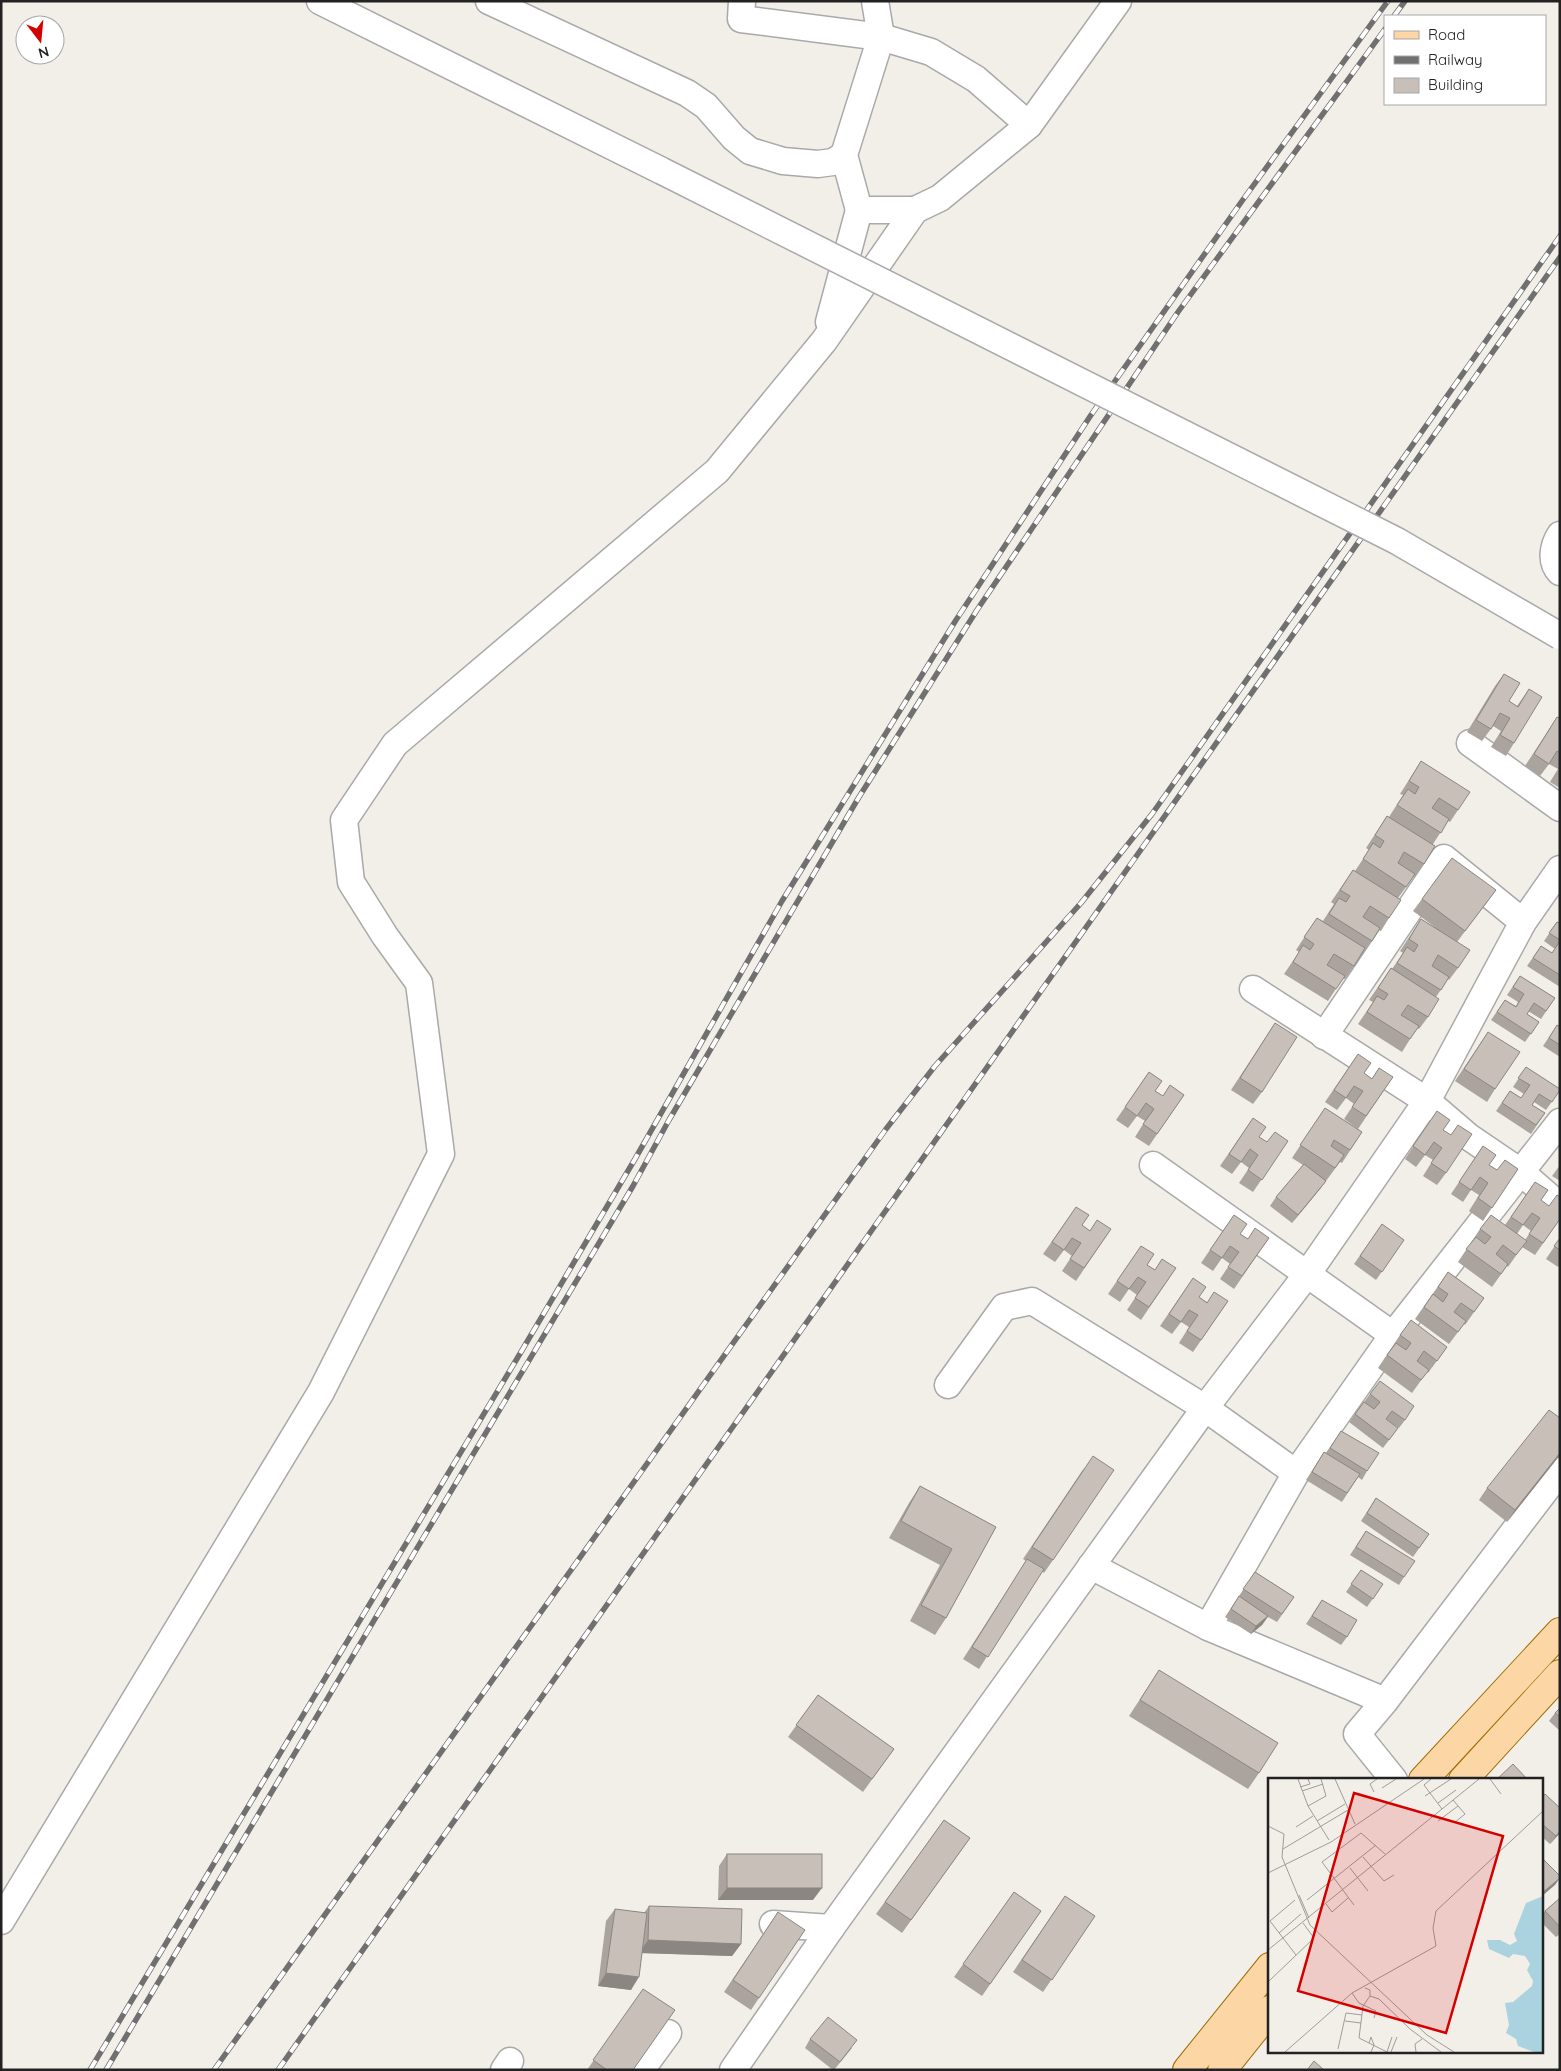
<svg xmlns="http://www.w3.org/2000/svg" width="1561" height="2071" font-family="Quicksand,sans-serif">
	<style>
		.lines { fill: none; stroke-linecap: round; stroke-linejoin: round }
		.minor-casing { stroke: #a9a9a9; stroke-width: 29 }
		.major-casing { stroke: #a06b00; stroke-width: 30 }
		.minor { stroke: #fff; stroke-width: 26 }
		.major { stroke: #fcd6a4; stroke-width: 28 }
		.rail-casing { stroke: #707070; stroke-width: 5.5 }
		.rail { stroke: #fff; stroke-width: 4; stroke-dasharray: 11; stroke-linecap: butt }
		.minor-bridge-casing { stroke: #a9a9a9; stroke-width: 29; stroke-linecap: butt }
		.minor-bridge { stroke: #fff; stroke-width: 26 }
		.wall { fill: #aba49e; fill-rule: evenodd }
		.shaded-wall { fill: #8b8681 }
		.building { fill: #c7bfb8; stroke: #8b8681 }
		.inset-road { fill: none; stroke: #9f9d99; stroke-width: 1 }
		.view { fill: #d40000; fill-opacity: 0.15; stroke: #d40000; stroke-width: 2.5 }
		.inset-edge { fill: none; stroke: #222; stroke-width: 2.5 }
	</style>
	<rect width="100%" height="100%" fill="#f2efe9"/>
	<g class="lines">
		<defs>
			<g id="minor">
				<path d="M320 1 662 171"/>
				<path d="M489 1 687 93 706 106 734 138 750 151 783 161 818 164 833 162 844 155"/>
				<path d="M742 1 741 19 881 37 931 52 976 79 1029 125"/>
				<path d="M875 1 881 37 844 155 859 210H915"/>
				<path d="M829 322 859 210"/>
				<path d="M1560 535C1553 546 1550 562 1560 572"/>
				<path d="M1470 743 1560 808"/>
				<path d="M1253 989 1427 1101 1469 1137 1522 1173 1560 1206"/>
				<path d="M1324 1036 1444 858 1523 922"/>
				<path d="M1153 1165 1393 1335"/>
				<path d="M948 1385 1004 1307 1032 1301 1205 1408 1296 1473"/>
				<path d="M1091 1566 1208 1627 1385 1701 1560 1471"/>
				<path d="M1208 1627 1296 1473 1393 1335 1560 1122"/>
				<path d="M1385 1701 1357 1734 1394 1780"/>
				<path d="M1 1921 321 1392 441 1154 419 983 385 936 351 882 344 820 395 744 717 471 824 341 915 210 940 198 1029 125 1118 1"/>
				<path d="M773 1924 831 1928"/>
				<path d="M504 2070 510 2061"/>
				<path d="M641 2070 668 2033"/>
				<path d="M733 2070 831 1928 1205 1408 1308 1273 1427 1101 1523 922 1560 869"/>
			</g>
			<g id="major">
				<path d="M1423 1780 1560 1632"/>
				<path d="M1463 1780 1560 1674"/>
				<path d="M1187 2070 1270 1967"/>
				<path d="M1222 2070 1270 2010"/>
			</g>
		</defs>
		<use href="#minor" class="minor-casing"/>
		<use href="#major" class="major-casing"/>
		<use href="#minor" class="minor"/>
		<use href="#major" class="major"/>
		<defs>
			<g id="rail">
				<path d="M1394 16 1405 1"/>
				<path d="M90 2070 521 1352 635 1159 782 901 956 620 1091 415 1242 201 1388 1"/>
				<path d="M106 2070 633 1186 669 1120 859 797 977 610 1178 312 1385 29"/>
				<path d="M214 2070 886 1129 935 1066 1081 903 1152 814 1560 236"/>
				<path d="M278 2070 1560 257"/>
			</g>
		</defs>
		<use href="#rail" class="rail-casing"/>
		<use href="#rail" class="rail"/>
		<defs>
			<path id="minor-bridge" d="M662 171 1397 541 1560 636"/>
		</defs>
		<use href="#minor-bridge" class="minor-bridge-casing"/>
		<use href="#minor-bridge" class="minor-bridge"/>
	</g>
	<g class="wall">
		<path d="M1504 674 1509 701 1517 706 1529 689 1514 743 1506 756 1491 747 1501 731 1493 726 1482 741 1467 732 1495 686Z"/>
		<path d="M1557 717 1560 718V788L1550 782 1558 769 1549 764 1540 776 1525 766Z"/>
		<path d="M1421 761 1458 810 1450 822 1448 821 1433 844 1424 864 1415 877 1414 876 1398 898 1389 918 1381 931 1379 930 1345 979 1343 978 1328 1001 1284 974 1299 952 1296 950 1317 918 1323 921 1334 904 1331 902 1353 870 1355 871 1369 850 1366 848 1387 816 1389 817 1403 795 1400 794Z"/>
		<path d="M1496 890 1457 942 1458 968 1449 980 1448 979 1436 997 1428 1017 1419 1029 1417 1028 1402 1052 1358 1024 1373 1002 1369 1000 1391 968 1392 969 1403 953 1400 951 1421 919 1436 928 1413 911 1422 899Z"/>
		<path d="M1557 922 1560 923V987L1527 966 1541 946 1552 953 1555 949 1544 941Z"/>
		<path d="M1520 976 1555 998 1541 1019 1528 1011 1527 1014 1539 1022 1525 1042 1491 1020 1505 1000 1516 1006 1518 1002 1507 995Z"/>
		<path d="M1275 1023 1262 1092 1253 1104 1231 1090Z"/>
		<path d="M1557 1025 1560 1027V1057L1543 1046Z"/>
		<path d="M1488 1032 1495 1089 1487 1102 1455 1081Z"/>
		<path d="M1358 1054 1364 1073 1372 1079 1393 1077 1358 1129 1344 1119 1354 1104 1346 1098 1337 1110 1325 1102Z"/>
		<path d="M1526 1067 1560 1090 1546 1110 1534 1102 1532 1105 1545 1113 1531 1134 1496 1111 1510 1091 1521 1098 1524 1094 1513 1087Z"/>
		<path d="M1149 1072 1155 1091 1163 1096 1170 1085 1184 1095 1149 1146 1135 1137 1145 1121 1137 1116 1128 1128 1116 1120Z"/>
		<path d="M1325 1108 1362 1132 1342 1163 1340 1162 1326 1181 1318 1175 1326 1181 1320 1189 1292 1223 1270 1206 1276 1197 1303 1165 1292 1158Z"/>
		<path d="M1437 1111 1443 1130 1446 1173 1437 1185 1423 1176 1433 1160 1425 1155 1416 1167 1405 1159Z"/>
		<path d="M1253 1118 1259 1137 1267 1142 1288 1141 1253 1192 1239 1183 1249 1168 1241 1162 1232 1174 1220 1166Z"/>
		<path d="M1483 1146 1489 1165 1497 1170 1518 1169 1483 1221 1469 1211 1479 1195 1471 1190 1463 1202 1451 1194Z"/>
		<path d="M1560 1165V1181L1552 1176Z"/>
		<path d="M1535 1182 1541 1200 1560 1219 1535 1255 1522 1247 1508 1267 1507 1266 1492 1287 1458 1262 1480 1229 1505 1225ZM1523 1225 1531 1231 1525 1240 1517 1234Z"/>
		<path d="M1076 1207 1082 1225 1090 1231 1111 1229 1076 1281 1062 1271 1072 1256 1064 1250 1055 1262 1043 1254Z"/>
		<path d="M1234 1215 1240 1234 1248 1239 1269 1238 1234 1289 1220 1279 1230 1264 1222 1258 1213 1271 1201 1263Z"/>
		<path d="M1382 1224 1404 1240 1376 1280 1354 1264Z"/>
		<path d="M1560 1238V1264L1558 1267 1546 1259Z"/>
		<path d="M1141 1246 1147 1265 1155 1270 1176 1268 1141 1320 1127 1310 1137 1295 1129 1289 1120 1302 1108 1294Z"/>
		<path d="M1448 1272 1484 1298 1465 1325 1464 1324 1449 1344 1415 1319Z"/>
		<path d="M1193 1278 1199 1297 1207 1302 1228 1301 1193 1352 1179 1343 1189 1327 1181 1322 1172 1334 1160 1326Z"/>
		<path d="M1400 1335 1447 1347 1428 1373 1427 1372 1412 1393 1378 1368Z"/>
		<path d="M1370 1394 1405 1420 1399 1428 1387 1420 1398 1428 1383 1448 1349 1422Z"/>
		<path d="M1560 1418V1455L1507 1522 1479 1500 1487 1488Z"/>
		<path d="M1341 1431 1367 1471 1362 1480 1358 1477 1342 1502 1306 1480 1324 1452 1326 1453Z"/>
		<path d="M1084 1468 1053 1560 1044 1573 1042 1571 979 1669 963 1659 1026 1561 1023 1559Z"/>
		<path d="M920 1486 996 1527 946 1618 935 1635 910 1621 940 1565 889 1538 909 1503Z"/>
		<path d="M1376 1498 1429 1534 1413 1557 1361 1521Z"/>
		<path d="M1366 1531 1404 1577 1399 1585 1350 1555Z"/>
		<path d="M1361 1570 1383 1584 1367 1607 1346 1592Z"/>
		<path d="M1255 1572 1294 1597 1277 1622 1268 1617 1262 1625 1251 1634 1225 1617Z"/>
		<path d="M1322 1600 1347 1637 1341 1645 1306 1624Z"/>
		<path d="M1159 1670 1259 1773 1248 1789 1129 1716Z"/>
		<path d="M818 1695 894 1749 863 1792 788 1737Z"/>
		<path d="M1560 1708V1731L1549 1721 1555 1713Z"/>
		<path d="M1542 1797 1560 1808V1833L1550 1844 1542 1837Z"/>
		<path d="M944 1820 970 1838 902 1933 876 1914Z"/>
		<path d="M727 1854 813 1900H718L719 1866Z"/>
		<path d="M1014 1892 1041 1911 982 1996 954 1977Z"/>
		<path d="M1065 1896 1095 1916 1043 1992 1013 1972Z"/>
		<path d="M1560 1898V1934L1556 1937 1542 1923V1915L1545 1911Z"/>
		<path d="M649 1906 741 1944 732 1956 642 1953 631 1990 598 1986 606 1921 615 1909 644 1913Z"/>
		<path d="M778 1912 759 1998 751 2010 724 1992Z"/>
		<path d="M635 2001 633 2070H587Z"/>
		<path d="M810 2039 852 2048 834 2070H833L805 2048Z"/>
	</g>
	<g class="shaded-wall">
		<path d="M1326 1181 1320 1189 1292 1223 1298 1215Z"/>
		<path d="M1560 1453V1455L1507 1522 1515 1510Z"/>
		<path d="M1268 1616 1262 1625 1251 1634 1256 1626Z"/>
		<path d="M1560 1831V1833L1550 1844 1556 1836Z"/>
		<path d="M1560 1878 1555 1885 1542 1896V1893Z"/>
		<path d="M727 1888H822L813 1900H718Z"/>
		<path d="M648 1940 741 1944 732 1956 639 1953Z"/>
		<path d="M606 1973 639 1977 631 1990 598 1986Z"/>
	</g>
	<g class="building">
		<path d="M1504 674 1520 683 1509 701 1518 707 1529 689 1542 697 1514 743 1500 735 1510 718 1500 713 1491 729 1476 720Z"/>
		<path d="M1557 717 1560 718V753L1557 751 1549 764 1534 754Z"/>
		<path d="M1421 761 1470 792 1458 810 1439 798 1432 808 1449 819 1441 833 1397 805 1408 789 1415 794 1419 787 1409 781Z"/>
		<path d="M1387 816 1435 846 1424 864 1404 852 1398 863 1415 874 1406 887 1363 859 1373 843 1380 848 1384 841 1375 835Z"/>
		<path d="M1452 858 1496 890 1465 931 1422 899Z"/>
		<path d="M1353 870 1401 900 1389 918 1370 906 1363 917 1380 928 1372 941 1329 914 1339 898 1346 902 1350 896 1340 890Z"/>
		<path d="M1317 918 1365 948 1354 966 1334 954 1327 965 1345 976 1336 989 1293 962 1303 945 1310 950 1314 944 1304 937Z"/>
		<path d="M1421 919 1470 950 1458 968 1438 955 1432 966 1449 977 1441 990 1397 963 1407 947 1414 952 1418 945 1409 939Z"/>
		<path d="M1557 922 1560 923V940L1549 933Z"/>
		<path d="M1560 941V975L1533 958 1541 946 1552 953Z"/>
		<path d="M1391 968 1439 999 1428 1017 1408 1005 1401 1015 1419 1026 1410 1039 1367 1012 1377 996 1384 1000 1388 994 1378 988Z"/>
		<path d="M1520 976 1555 998 1546 1011 1534 1003 1527 1014 1539 1022 1531 1034 1497 1012 1505 1000 1516 1007 1524 994 1513 987Z"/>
		<path d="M1275 1023 1297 1037 1262 1092 1240 1078Z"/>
		<path d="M1557 1025 1560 1027V1045L1549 1038Z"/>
		<path d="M1488 1032 1520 1052 1495 1089 1464 1069Z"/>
		<path d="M1358 1054 1371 1063 1364 1073 1372 1079 1379 1068 1393 1077 1366 1116 1352 1107 1363 1091 1354 1086 1346 1098 1334 1090Z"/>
		<path d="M1526 1067 1560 1089V1090L1552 1102 1539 1094 1532 1105 1545 1113 1536 1125 1502 1103 1510 1091 1521 1098 1530 1085 1518 1078Z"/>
		<path d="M1149 1072 1162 1081 1155 1091 1163 1096 1170 1085 1184 1095 1157 1134 1143 1124 1154 1109 1146 1103 1137 1116 1125 1107Z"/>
		<path d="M1325 1108 1362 1132 1350 1150 1334 1140 1331 1146 1344 1155 1335 1168 1300 1145Z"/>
		<path d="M1437 1111 1450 1120 1443 1130 1451 1135 1458 1125 1472 1134 1446 1173 1431 1163 1442 1148 1434 1142 1425 1155 1413 1146Z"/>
		<path d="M1253 1118 1266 1127 1259 1137 1267 1142 1275 1132 1288 1141 1262 1180 1248 1170 1258 1155 1250 1149 1241 1162 1229 1154Z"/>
		<path d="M1483 1146 1496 1155 1489 1165 1497 1170 1505 1160 1518 1169 1492 1208 1478 1198 1488 1183 1480 1177 1471 1190 1459 1182Z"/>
		<path d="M1304 1164 1326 1181 1298 1215 1276 1197Z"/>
		<path d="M1535 1182 1548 1190 1541 1200 1549 1206 1557 1195 1560 1197V1219L1543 1243 1529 1234 1540 1218 1532 1213 1523 1225 1511 1217Z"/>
		<path d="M1076 1207 1089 1215 1082 1225 1090 1231 1097 1220 1111 1229 1084 1268 1070 1259 1081 1243 1072 1238 1064 1250 1052 1242Z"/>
		<path d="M1234 1215 1247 1224 1240 1234 1248 1239 1255 1228 1269 1238 1242 1276 1228 1267 1239 1252 1230 1246 1222 1258 1210 1250Z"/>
		<path d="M1491 1215 1527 1241 1516 1255 1503 1245 1496 1254 1508 1264 1501 1274 1466 1249 1476 1237 1485 1244 1491 1237 1480 1229Z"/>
		<path d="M1382 1224 1404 1240 1382 1272 1360 1256Z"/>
		<path d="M1560 1238V1250L1554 1246Z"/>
		<path d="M1141 1246 1154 1254 1147 1265 1155 1270 1162 1259 1176 1268 1149 1307 1135 1298 1146 1282 1138 1277 1129 1289 1117 1281Z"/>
		<path d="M1448 1272 1484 1298 1474 1312 1461 1303 1454 1312 1466 1321 1458 1332 1424 1307 1433 1294 1443 1302 1448 1294 1438 1287Z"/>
		<path d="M1193 1278 1206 1287 1199 1297 1207 1303 1214 1292 1228 1301 1201 1340 1187 1331 1198 1315 1189 1310 1181 1322 1169 1314Z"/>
		<path d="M1411 1320 1447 1347 1437 1361 1424 1351 1417 1361 1429 1370 1421 1380 1387 1355 1396 1343 1406 1350 1411 1343 1400 1335Z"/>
		<path d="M1380 1381 1414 1406 1405 1420 1392 1411 1386 1419 1398 1428 1389 1440 1355 1414 1364 1402 1374 1409 1380 1402 1370 1394Z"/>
		<path d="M1549 1410 1560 1418V1453L1515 1510 1487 1488Z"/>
		<path d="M1341 1431 1379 1453 1367 1471 1330 1448Z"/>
		<path d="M1324 1452 1360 1474 1347 1493 1312 1472Z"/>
		<path d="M1093 1456 1114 1470 1053 1560 1032 1547Z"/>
		<path d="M920 1486 996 1527 946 1618 921 1605 952 1549 901 1521Z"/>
		<path d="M1376 1498 1429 1534 1419 1548 1367 1513Z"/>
		<path d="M1366 1531 1415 1561 1404 1577 1356 1547Z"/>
		<path d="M1027 1559 1044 1569 988 1657 972 1647Z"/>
		<path d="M1361 1570 1383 1584 1373 1599 1351 1584Z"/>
		<path d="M1255 1572 1294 1597 1282 1614 1243 1589Z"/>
		<path d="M1239 1596 1268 1616 1256 1626 1231 1609Z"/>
		<path d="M1322 1600 1357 1620 1347 1637 1312 1616Z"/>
		<path d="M1159 1670 1278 1743 1259 1773 1140 1700Z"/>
		<path d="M818 1695 894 1749 872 1779 796 1725Z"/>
		<path d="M1560 1708V1717L1555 1713Z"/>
		<path d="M1513 1764 1528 1780H1496Z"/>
		<path d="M1545 1794 1560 1808V1831L1556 1836 1542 1824V1797Z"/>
		<path d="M944 1820 970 1838 911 1920 885 1902Z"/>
		<rect x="727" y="1854" width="95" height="34"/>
		<path d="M1542 1858 1560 1876V1878L1542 1893Z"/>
		<path d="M1014 1892 1041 1911 990 1984 963 1964Z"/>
		<path d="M1065 1896 1095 1916 1052 1980 1022 1960Z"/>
		<path d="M1560 1898V1927L1545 1911Z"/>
		<path d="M649 1906 742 1909 741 1944 648 1940Z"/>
		<path d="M615 1909 647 1913 639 1977 606 1973Z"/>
		<path d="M778 1912 805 1930 759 1998 733 1980Z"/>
		<path d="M643 1989 675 2010 633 2070H607L593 2060Z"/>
		<path d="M828 2017 857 2040 840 2062 810 2039Z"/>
		<path d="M1314 2061 1324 2070H1307Z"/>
	</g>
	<g transform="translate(1268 1778)">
		<rect width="275" height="275" fill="#f2efe9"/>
		<path d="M275 118V274H266L250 268 248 261 238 255 241 247 237 225 245 224 264 208 265 203 259 192 262 186 257 178 245 176 241 180 221 171 219 162H232L242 167 249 163 246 156 258 125Z" fill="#aad3df"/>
		<path class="inset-road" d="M30 1 40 28M53 1 58 18 40 28 61 62M67 1 87 46M163 1 156 7 174 31M222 1 233 16M32 9 42 6 40 1M114 10 128 1M34 13 55 6M106 14 102 6 109 1M157 18 183 1M185 22 197 36 186 45M170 25 188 12M49 43 77 26M170 43 190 28M0 48 16 56 14 79 42 147 159 257 186 274M28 49 45 38M15 71 80 32M95 79 116 103 126 97M82 90 100 113M0 95 63 64 156 1M31 117 41 140M27 122 2 143 28 177M39 122 108 67M58 126 64 134 80 120M86 127 54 84 93 55 117 76M11 155 33 136M0 172 211 1M0 204 46 160 35 145M97 210 102 212V218L95 228 91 260 119 274M84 215 91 225 108 233 106 240M102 218 111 221 142 251 173 274M77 243 93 245M101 265 103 259 106 267 103 274M70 271 78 235 94 237M17 274 84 215 168 168 165 150 168 133 275 33M119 274 124 259M123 274 129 259M148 274 147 266 154 261"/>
		<path class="view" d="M86 15 235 58 178 255 30 213Z"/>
		<rect width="275" height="275" class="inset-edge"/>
	</g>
	<rect width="1561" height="2071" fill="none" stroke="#222222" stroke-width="5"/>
	<rect x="1384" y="15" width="162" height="90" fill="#ffffff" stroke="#a7a7a7"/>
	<rect x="1394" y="31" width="25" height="8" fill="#fcd6a4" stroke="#a7a7a7"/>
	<text x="1428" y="40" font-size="15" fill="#222222">Road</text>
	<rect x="1394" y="56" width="25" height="8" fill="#707070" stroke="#a7a7a7"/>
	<text x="1428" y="65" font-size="15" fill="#222222">Railway</text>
	<rect x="1394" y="78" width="25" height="15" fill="#c7bfb8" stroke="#a7a7a7"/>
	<text x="1428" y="90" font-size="15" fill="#222222">Building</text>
	<g transform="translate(40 40) rotate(164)"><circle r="24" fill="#ffffff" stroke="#a7a7a7"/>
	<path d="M0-4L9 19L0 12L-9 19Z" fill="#d40000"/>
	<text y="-8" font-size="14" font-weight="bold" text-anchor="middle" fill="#222222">N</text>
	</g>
</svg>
